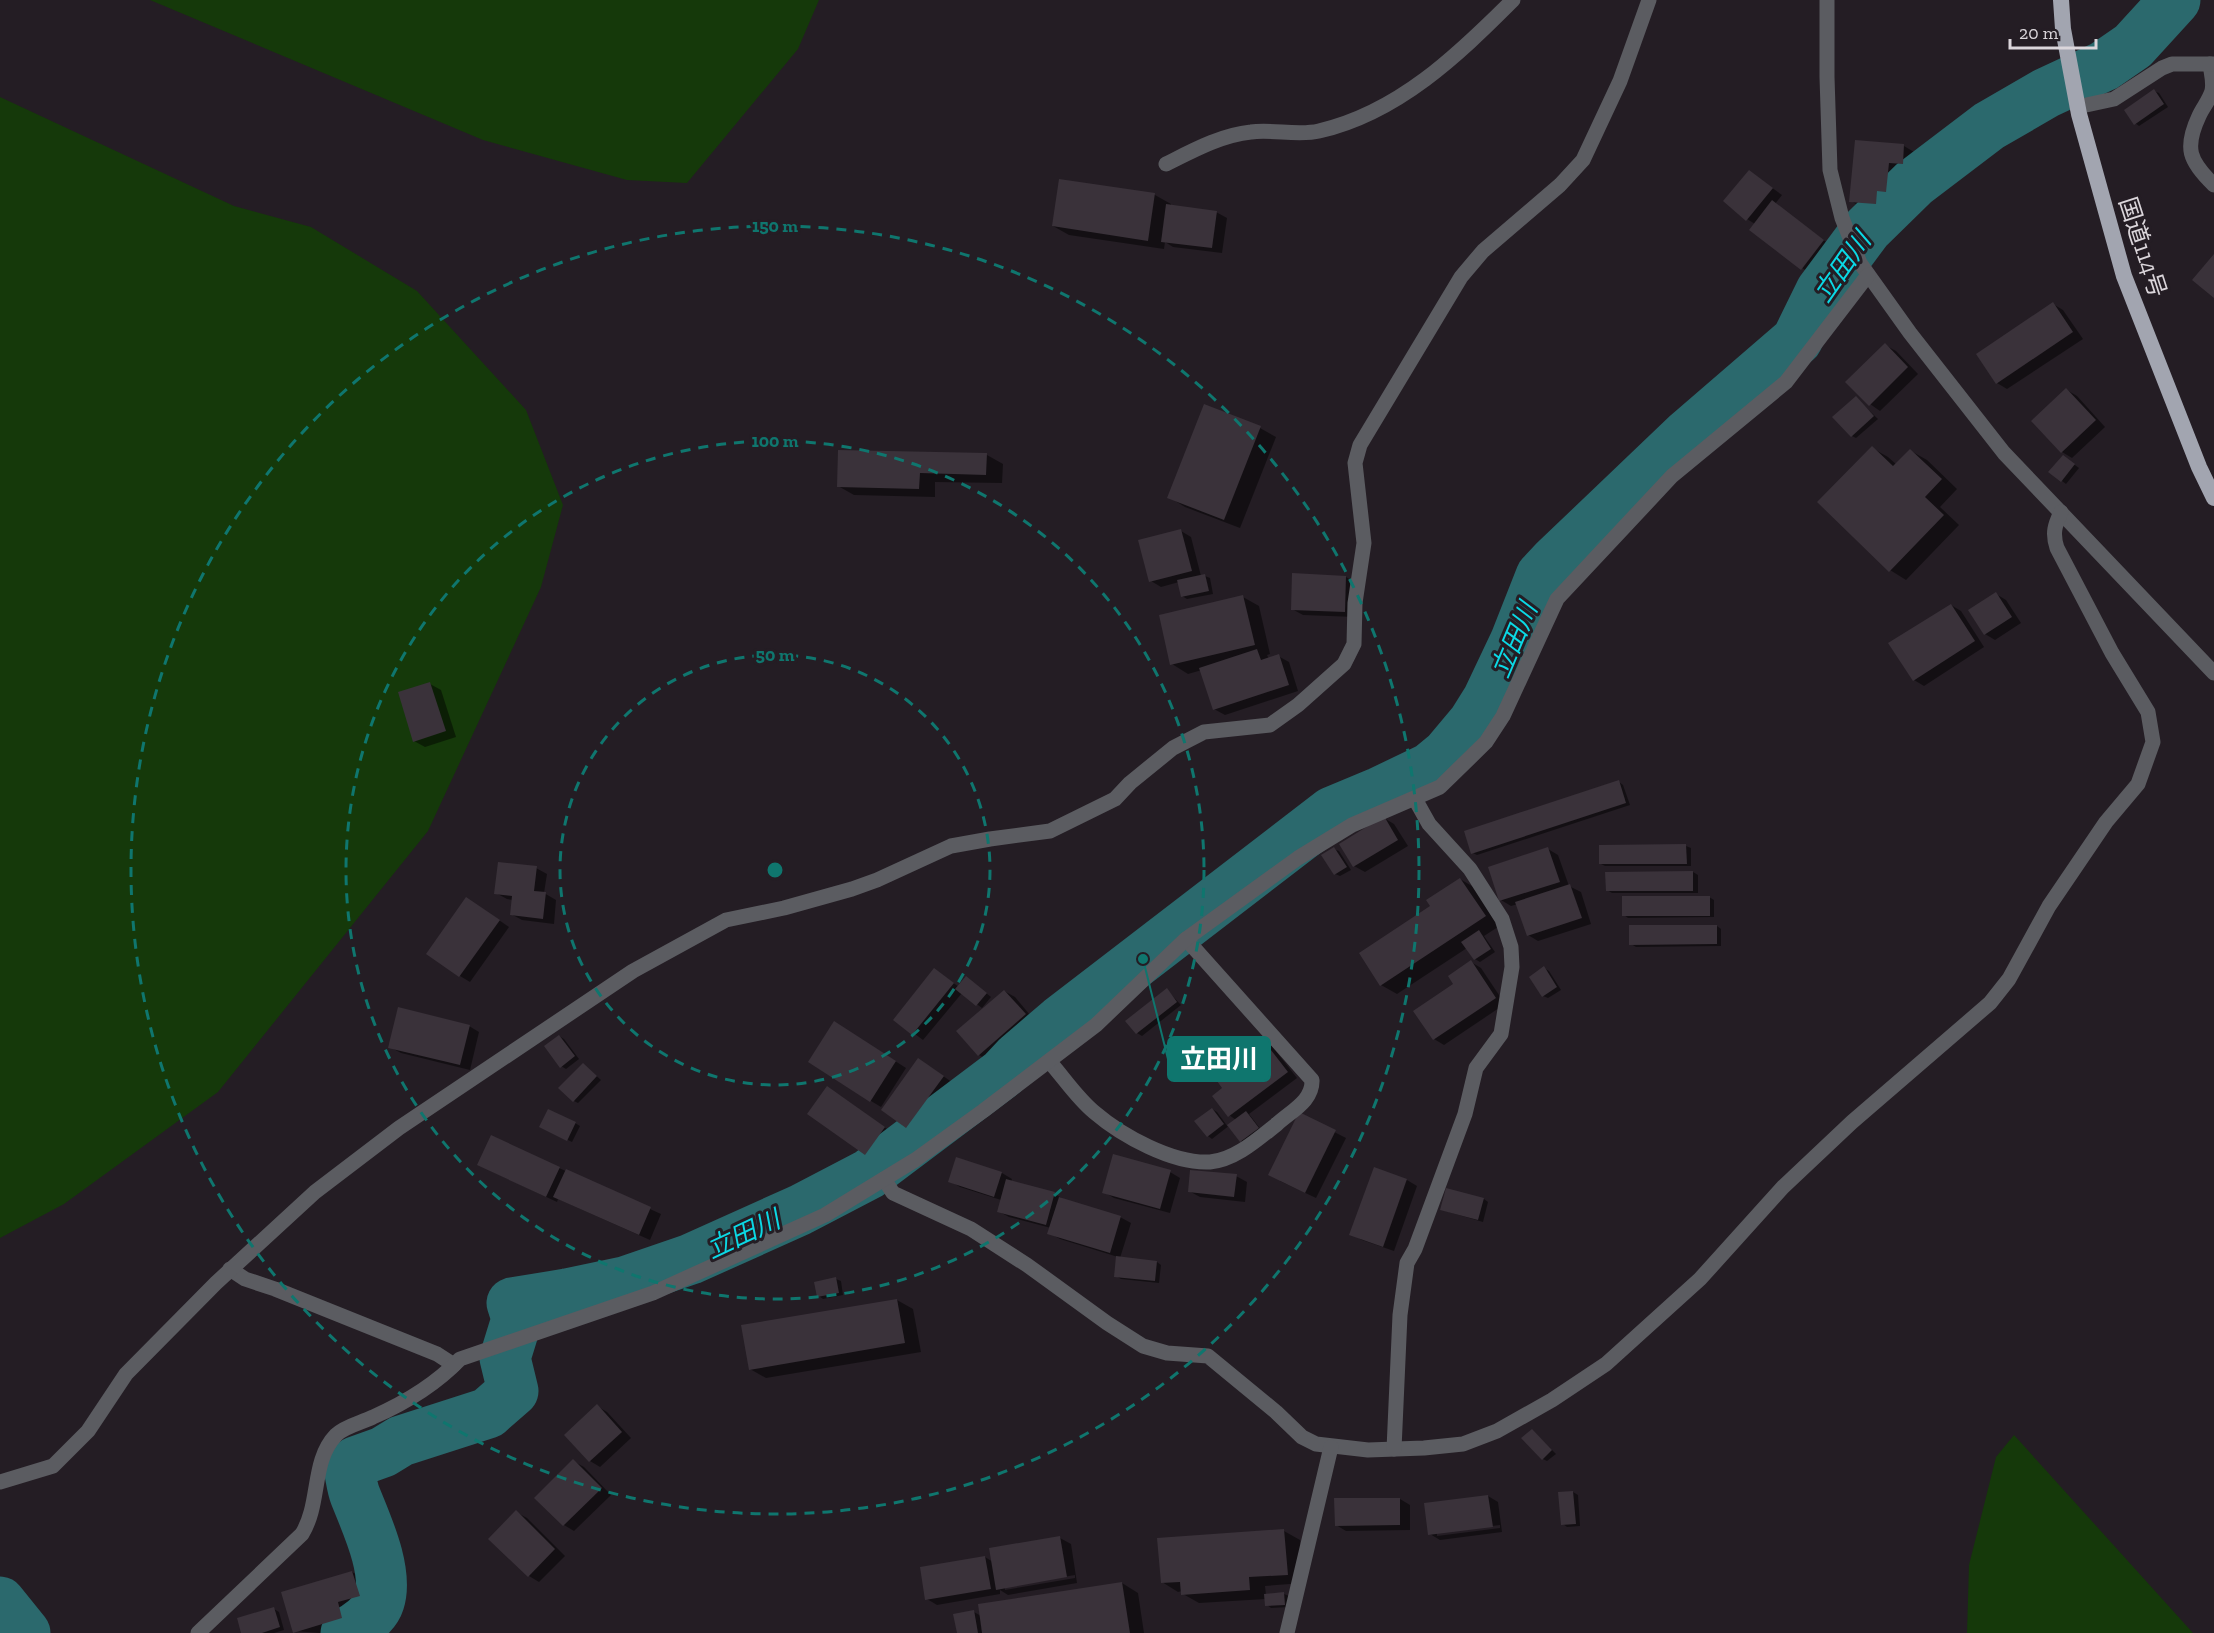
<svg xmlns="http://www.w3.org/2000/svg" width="2214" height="1633" font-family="'Zilla Slab','Noto Sans JP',serif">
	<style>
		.green { fill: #15390a }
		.shadow { fill: #0007; fill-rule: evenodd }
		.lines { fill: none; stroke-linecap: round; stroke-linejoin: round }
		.river { stroke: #2b696d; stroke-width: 51 }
		.building { fill: #3a323a }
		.minor { stroke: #5b5c61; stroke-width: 15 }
		.trunk { stroke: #a2a5b0; stroke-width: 16 }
		.ring { fill: none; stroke: #0f766e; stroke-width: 3; stroke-dasharray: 10 8 }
		.labels { text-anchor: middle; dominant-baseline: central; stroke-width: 6; stroke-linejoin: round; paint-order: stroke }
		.street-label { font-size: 24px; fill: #dbd6db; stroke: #241d24 }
		.water-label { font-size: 26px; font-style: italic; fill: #0bd9e5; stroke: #241d24 }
		.centre { fill: #0f766e; stroke: #241d24; stroke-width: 3 }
		.ring-label { font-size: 18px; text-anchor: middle; font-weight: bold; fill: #0f766e; stroke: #241d24; stroke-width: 6; stroke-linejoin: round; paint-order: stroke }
		.leader { fill: none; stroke: #0f766e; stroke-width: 2 }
		.callout-dot { fill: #0f766e; stroke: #241d24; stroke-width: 2 }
		.callout { fill: #0f766e; stroke: #0f766e; stroke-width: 2 }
		.callout-label { font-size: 26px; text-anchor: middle; font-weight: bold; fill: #fff }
	</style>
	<rect width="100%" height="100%" fill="#241d24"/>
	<g class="green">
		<path d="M150 0H819L798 49 687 183 627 180 483 140Z"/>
		<path d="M0 97 234 206 311 227 417 291 526 410 563 505 541 587 428 831 218 1092 64 1204 0 1238Z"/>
		<path d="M2014 1435 2193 1633H1967L1969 1565 1996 1457Z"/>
	</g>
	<g class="shadow">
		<path d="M2154 91 2159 93 2168 107 2139 126 2135 123Z"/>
		<path d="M1904 146 1914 152 1913 169 1899 168 1896 197 1887 196 1886 209 1861 207 1851 201Z"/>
		<path d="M1750 172 1782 195 1775 204 1833 247 1812 274 1802 268 1755 224 1747 219Z"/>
		<path d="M1060 181 1155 195 1171 204V206L1216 212 1227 218 1222 253 1173 247 1165 242 1164 249 1069 235 1053 226Z"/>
		<path d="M2053 304 2063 310 2083 339 2007 389 1997 383Z"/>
		<path d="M1885 345 1896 351 1918 374 1880 411 1870 404Z"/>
		<path d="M2067 390 2077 396 2105 427 2072 458 2062 452Z"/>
		<path d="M1856 398 1878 419 1856 438 1852 436Z"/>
		<path d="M1260 428 1276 437 1240 528 1185 507 1169 497Z"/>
		<path d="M1872 448 1888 457 1897 465 1911 451 1927 460 1957 489 1940 507 1959 525 1906 580 1890 570Z"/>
		<path d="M987 455 1003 464 1002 483 935 482V497L854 495 838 486Z"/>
		<path d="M2068 460 2079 468 2066 484 2062 481Z"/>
		<path d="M1181 531 1191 537 1201 576H1205L1210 578 1213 594 1187 599 1182 596 1179 582 1161 587 1151 581Z"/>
		<path d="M1346 577 1356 583 1355 617 1303 615 1292 609Z"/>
		<path d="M1996 594 2006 600 2021 623 1995 640 1985 634Z"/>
		<path d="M1243 597 1259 606 1270 654 1267 655 1269 659 1278 656 1289 662 1298 691 1225 715 1214 709 1202 670 1188 674 1172 664Z"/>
		<path d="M1951 605 1961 611 1984 647 1924 686 1914 680Z"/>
		<path d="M430 684 441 690 456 737 425 747 414 741Z"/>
		<path d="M1619 782 1623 785 1630 805 1477 855 1473 853Z"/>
		<path d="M1384 818 1394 824 1408 846 1365 872 1354 866 1341 844Z"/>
		<path d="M1686 846 1691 848V866H1605L1601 864Z"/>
		<path d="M1334 849 1339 851 1351 870 1340 876 1335 874Z"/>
		<path d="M1548 849 1558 855 1569 886 1581 892 1591 924 1538 941 1528 935 1518 904 1511 906 1501 900Z"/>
		<path d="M536 868 547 874 544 893 556 900 554 924 522 920 511 914 513 900 507 899 496 893Z"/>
		<path d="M1693 872 1698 875V893H1612L1607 890Z"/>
		<path d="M1460 879 1477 889 1501 925 1484 936 1495 952 1480 962 1475 959 1467 948 1397 994 1381 985 1432 907Z"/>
		<path d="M1709 897 1714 900V917L1628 918 1624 915Z"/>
		<path d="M477 905 509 927 470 982 460 976Z"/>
		<path d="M1717 926 1721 929V946L1636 947 1631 944Z"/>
		<path d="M1471 962 1481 968 1505 1004 1444 1045 1434 1039 1456 984Z"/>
		<path d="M1544 968 1549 971 1561 990 1548 998 1543 996Z"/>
		<path d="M935 970 959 987 971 981 991 997 982 1008 962 993 923 1040 895 1019Z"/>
		<path d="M1167 990 1181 1005 1142 1036 1137 1033Z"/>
		<path d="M1004 991 1015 997 1035 1021 989 1061 979 1055Z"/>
		<path d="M469 1026 479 1032 470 1070 401 1053 390 1047Z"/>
		<path d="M845 1029 906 1068 881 1107 871 1101Z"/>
		<path d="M559 1036 564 1039 579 1059 566 1069 561 1066Z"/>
		<path d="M1261 1038 1271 1045 1297 1078 1249 1114 1262 1131 1246 1144 1241 1141 1230 1125 1212 1139 1208 1136 1212 1109 1217 1112 1228 1127 1236 1120 1229 1115 1224 1089Z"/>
		<path d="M583 1064 601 1080 578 1103 574 1101Z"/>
		<path d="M929 1066 953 1083 917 1133 907 1127Z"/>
		<path d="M838 1094 894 1134 876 1160 866 1154Z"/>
		<path d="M1299 1114 1346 1138 1316 1198 1280 1181Z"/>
		<path d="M575 1123 580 1126 572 1142 546 1129Z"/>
		<path d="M957 1159 1002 1173 1012 1179 1011 1182 1055 1194 1065 1200 1120 1217 1131 1223 1120 1258 1157 1262 1161 1265 1159 1283 1121 1279 1116 1276 1118 1257 1060 1239 1049 1233 1051 1228 1009 1217 998 1211 1001 1200 960 1187 950 1181Z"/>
		<path d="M559 1168 661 1214 650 1240 558 1199 557 1202 489 1170Z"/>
		<path d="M1375 1169 1407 1180 1417 1186 1394 1251 1362 1240 1351 1234Z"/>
		<path d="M1170 1172 1180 1178 1170 1213 1114 1198 1104 1192Z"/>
		<path d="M1236 1176 1247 1182 1245 1202 1200 1197 1189 1191Z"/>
		<path d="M1484 1199 1488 1202 1483 1222 1442 1210Z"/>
		<path d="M836 1279 841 1281 843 1295 823 1299 819 1296Z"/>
		<path d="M897 1300 913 1309 921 1352 766 1378 750 1369Z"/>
		<path d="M597 1406 607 1412 631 1438 600 1467 590 1461Z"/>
		<path d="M1532 1430 1556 1454 1547 1461 1543 1459Z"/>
		<path d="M573 1461 584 1467 611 1495 574 1531 564 1525Z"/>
		<path d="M1573 1492 1578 1495 1580 1526 1567 1527 1563 1524Z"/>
		<path d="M1488 1496 1498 1502 1502 1532 1440 1540 1430 1534ZM1500 1525V1528L1437 1536V1533Z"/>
		<path d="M1400 1499 1410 1505V1530L1346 1531 1336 1525Z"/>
		<path d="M516 1512 527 1518 565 1556 539 1582 529 1576Z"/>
		<path d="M1284 1531 1300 1540 1303 1583 1265 1586 1266 1595 1284 1594 1289 1596V1607L1271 1608 1267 1605 1266 1599 1199 1603 1183 1594 1182 1591 1178 1592 1162 1582Z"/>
		<path d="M1060 1538 1071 1544 1077 1583 1008 1595 1000 1590V1594L937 1605 927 1599 985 1557 993 1562ZM1075 1575V1578L1005 1590V1587Z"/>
		<path d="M352 1572 363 1578 370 1601 347 1608 352 1623 320 1633 294 1631Z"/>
		<path d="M1122 1583 1138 1593 1144 1633H958L974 1612 981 1616Z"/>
		<path d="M274 1609 279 1612 284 1630 274 1633H243Z"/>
	</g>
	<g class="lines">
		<g class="river">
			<path d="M0 1602 25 1633"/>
			<path d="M346 1633C357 1627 375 1615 379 1602 389 1571 366 1523 355 1495 352 1487 351 1477 349 1468L355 1462 383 1452 401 1441 488 1413 513 1391 505 1358 517 1319 512 1303 567 1294 624 1282 691 1259 800 1210 869 1174 1003 1073 1018 1057 1060 1021 1332 812 1380 792 1430 768 1447 754 1473 723 1488 699 1515 642 1541 576 1555 561 1688 434 1797 340 1821 291 1867 229 1914 183 1989 126 2046 93 2104 66 2133 46 2175 0"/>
		</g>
	</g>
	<g class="building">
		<path d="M2154 89 2164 104 2134 125 2124 110Z"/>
		<path d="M1855 140 1904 144 1903 164 1889 163 1886 192 1877 191 1876 204 1849 202Z"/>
		<path d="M1749 170 1773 188 1746 221 1723 201Z"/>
		<path d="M1059 179 1155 193 1148 241 1052 226Z"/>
		<path d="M1772 200 1824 240 1801 270 1749 230Z"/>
		<path d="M1166 204 1217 211 1212 248 1161 242Z"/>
		<path d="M2214 254V298L2192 280Z"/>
		<path d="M2053 302 2073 332 1996 384 1976 354Z"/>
		<path d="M1885 343 1908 367 1869 406 1845 382Z"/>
		<path d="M2066 388 2096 420 2061 453 2031 421Z"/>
		<path d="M1856 396 1874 416 1851 437 1832 417Z"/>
		<path d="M1204 404 1261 426 1224 520 1167 498Z"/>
		<path d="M1872 446 1893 466 1910 449 1942 479 1925 497 1944 515 1889 572 1817 502Z"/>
		<path d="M838 450 987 453 986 475 920 473 919 489 837 487Z"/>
		<path d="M2063 455 2075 464 2061 482 2048 472Z"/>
		<path d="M1181 529 1192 571 1149 582 1138 540Z"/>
		<path d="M1292 573 1346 576 1345 612 1291 610Z"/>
		<path d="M1205 574 1209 591 1181 597 1177 580Z"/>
		<path d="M1996 592 2012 617 1984 635 1968 610Z"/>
		<path d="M1243 595 1255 645 1170 665 1159 615Z"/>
		<path d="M1951 604 1975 641 1913 681 1888 643Z"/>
		<path d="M1257 649 1261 660 1279 654 1289 685 1213 710 1199 668Z"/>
		<path d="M430 682 446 731 413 742 398 692Z"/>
		<path d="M1619 780 1626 803 1471 854 1464 831Z"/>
		<path d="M1384 816 1398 840 1353 867 1339 844Z"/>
		<path d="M1686 844 1687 864H1599V845Z"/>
		<path d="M1334 847 1347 867 1334 875 1321 855Z"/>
		<path d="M1548 847 1560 882 1499 901 1488 867Z"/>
		<path d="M498 862 537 866 534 891 546 892 543 919 510 915 512 896 494 894Z"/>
		<path d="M1693 871V891H1606L1605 872Z"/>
		<path d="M1460 878 1486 916 1380 986 1359 953 1430 906 1426 900Z"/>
		<path d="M1570 884 1582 918 1527 936 1515 902Z"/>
		<rect x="1622" y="896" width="88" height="20"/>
		<path d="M466 897 500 920 459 977 426 954Z"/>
		<path d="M1629 925H1717V944L1629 945Z"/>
		<path d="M1479 930 1491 949 1474 960 1461 942Z"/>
		<path d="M1471 960 1496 998 1433 1040 1413 1011 1453 984 1448 976Z"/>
		<path d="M1544 966 1557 987 1542 997 1529 977Z"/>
		<path d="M934 968 954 983 912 1035 893 1020Z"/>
		<path d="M966 976 987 993 976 1006 955 989Z"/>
		<path d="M1167 988 1177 1002 1136 1034 1125 1021Z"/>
		<path d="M1004 990 1026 1014 978 1056 956 1031Z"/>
		<path d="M398 1007 470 1025 460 1065 388 1048Z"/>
		<path d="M834 1021 896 1061 870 1102 808 1062Z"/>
		<path d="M559 1035 575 1056 560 1068 544 1046Z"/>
		<path d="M1261 1037 1288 1072 1228 1117 1212 1096 1222 1088 1212 1074Z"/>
		<path d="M918 1058 944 1076 906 1128 881 1110Z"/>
		<path d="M583 1063 597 1076 573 1102 558 1088Z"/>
		<path d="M827 1086 885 1127 865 1155 807 1114Z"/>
		<path d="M1212 1108 1224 1124 1207 1137 1194 1121Z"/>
		<path d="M548 1109 576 1122 567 1141 539 1127Z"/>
		<path d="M1246 1111 1259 1128 1240 1142 1227 1125Z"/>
		<path d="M1299 1112 1336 1130 1305 1193 1268 1175Z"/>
		<path d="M491 1135 560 1167 546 1197 477 1165Z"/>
		<path d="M1113 1154 1171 1170 1160 1209 1102 1193Z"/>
		<path d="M956 1157 1002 1172 994 1197 948 1182Z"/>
		<path d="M1374 1167 1407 1179 1383 1247 1349 1235Z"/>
		<path d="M566 1169 651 1207 639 1235 553 1197Z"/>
		<path d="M1190 1170 1237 1174 1234 1197 1188 1192Z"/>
		<path d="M1006 1179 1055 1192 1046 1225 997 1212Z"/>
		<path d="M1446 1188 1484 1198 1478 1220 1440 1210Z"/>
		<path d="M1059 1197 1121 1216 1110 1253 1047 1234Z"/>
		<path d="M1116 1256 1157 1261 1155 1281 1114 1277Z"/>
		<path d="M836 1277 839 1293 817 1297 814 1282Z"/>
		<path d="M897 1299 905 1343 749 1370 741 1325Z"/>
		<path d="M597 1404 622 1432 589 1462 564 1435Z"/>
		<path d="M1532 1429 1552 1450 1542 1460 1521 1438Z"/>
		<path d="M573 1459 602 1488 563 1526 534 1498Z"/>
		<path d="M1573 1491 1576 1524 1561 1525 1558 1492Z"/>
		<path d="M1488 1495 1493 1527 1428 1535 1424 1503Z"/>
		<path d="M1334 1498H1400V1525L1335 1526Z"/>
		<path d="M516 1510 555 1549 528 1577 488 1539Z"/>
		<path d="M1284 1529 1288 1575 1249 1577 1250 1590 1181 1595 1180 1582 1161 1583 1157 1538Z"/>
		<path d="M1060 1536 1067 1577 996 1590 989 1548Z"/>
		<path d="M985 1556 991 1589 925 1600 920 1567Z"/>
		<path d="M352 1571 360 1596 338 1602 342 1618 293 1633 281 1592Z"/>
		<path d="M1122 1582 1130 1633H982L978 1604Z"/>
		<path d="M1284 1592 1285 1605 1265 1606 1264 1594Z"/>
		<path d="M274 1607 280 1627 262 1633H241L237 1618Z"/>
		<path d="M974 1610 978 1633H957L953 1614Z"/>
	</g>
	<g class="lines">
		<g class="minor">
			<path d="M1827 0V77L1830 170 1842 218 1860 263 1910 333 2004 453 2214 673"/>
			<path d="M2210 64C2211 73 2214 82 2212 91 2209 101 2203 107 2199 116 2184 148 2189 161 2214 185"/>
			<path d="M2077 107 2114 99 2162 68 2172 64H2214"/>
			<path d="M1166 164C1192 151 1221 135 1251 132 1272 129 1299 136 1319 131 1398 113 1458 55 1513 0"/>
			<path d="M1049 1061C1064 1078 1077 1098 1094 1112 1122 1136 1173 1164 1210 1162 1235 1160 1258 1139 1277 1124 1291 1111 1313 1101 1312 1080L1186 939"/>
			<path d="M884 1179 893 1193 971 1229 1027 1265 1107 1323 1143 1346 1167 1353 1208 1356 1276 1412 1302 1437 1316 1444 1368 1450 1424 1448 1463 1444 1497 1431 1552 1400 1606 1364 1700 1279 1783 1187 1852 1122 1990 1003 2009 979 2049 906 2106 822 2138 784 2153 742 2148 712 2112 653 2057 548C2052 533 2055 525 2061 512"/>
			<path d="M230 1269 245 1279 275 1289 437 1354 454 1365"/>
			<path d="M1394 1449 1400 1315 1407 1263 1415 1249 1465 1114 1476 1068 1501 1034 1512 967 1511 947 1502 919 1470 869 1429 824 1415 799"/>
			<path d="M0 1482 53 1466 88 1431 126 1374 216 1283 315 1192 399 1128 633 971 726 920 784 908 852 889 877 880 951 846 990 839 1050 831 1115 799 1130 783 1173 748 1204 732 1270 725 1298 705 1344 664 1354 644 1355 603 1364 543 1355 463 1360 445 1461 277 1483 251 1560 185 1583 160 1620 81 1649 0"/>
			<path d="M198 1633 302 1534C321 1503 311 1461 336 1435 345 1426 361 1423 373 1417 405 1403 436 1384 460 1359L653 1293 825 1215 915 1160 983 1111 1096 1025 1186 939 1298 858 1352 825 1440 787 1486 742 1503 716 1557 599 1672 476 1786 382 1868 275"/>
			<path d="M1287 1633 1331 1447"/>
		</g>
		<path class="trunk" d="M2061 0 2063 29 2079 114 2124 276 2199 467 2214 498"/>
	</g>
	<g class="ring">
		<circle cx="775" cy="870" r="215"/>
		<circle cx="775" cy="870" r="429"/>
		<circle cx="775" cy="870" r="644"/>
	</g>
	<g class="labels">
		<g class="street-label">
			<text transform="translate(2143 247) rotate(72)">国道114号</text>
		</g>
		<g class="water-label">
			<text transform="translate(1842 267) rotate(-55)">立田川</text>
			<text transform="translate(1514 640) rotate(-67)">立田川</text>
			<text transform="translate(743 1234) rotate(-25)">立田川</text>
		</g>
	</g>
	<circle cx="775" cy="870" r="9" class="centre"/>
	<g class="ring-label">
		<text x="775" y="232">150 m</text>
		<text x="775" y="447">100 m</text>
		<text x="775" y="661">50 m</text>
	</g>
	<path class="leader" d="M1143 959L1168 1059"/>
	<circle class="callout-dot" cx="1143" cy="959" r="6"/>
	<rect class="callout" x="1168" y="1037" width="102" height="44" rx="6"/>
	<g class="callout-label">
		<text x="1219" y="1068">立田川</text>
	</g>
	<path d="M2010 39v9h86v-9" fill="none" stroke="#dbd6db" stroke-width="3"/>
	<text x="2019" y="39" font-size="18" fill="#dbd6db" stroke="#241d24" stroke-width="4.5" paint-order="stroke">20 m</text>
</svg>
